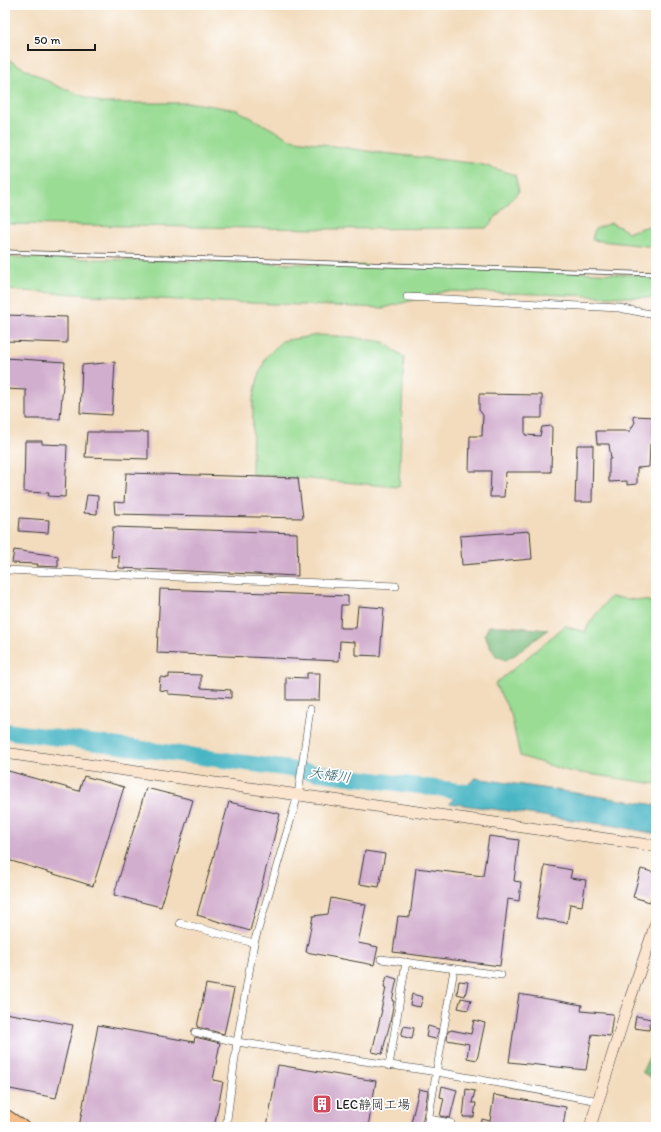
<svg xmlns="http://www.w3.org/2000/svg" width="661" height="1132" font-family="Itim,'Klee One',sans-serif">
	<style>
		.green { fill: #9adc94; stroke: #5b7c58 }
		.forest { fill: #7bbc7e; stroke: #4c6c4d }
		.water { fill: #49b6c4; stroke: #326970 }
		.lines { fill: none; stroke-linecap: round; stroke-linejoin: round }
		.river { stroke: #49b6c4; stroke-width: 16 }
		.building { fill: #d1adce }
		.lane-casing { stroke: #3c3934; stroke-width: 5 }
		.street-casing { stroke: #3c3934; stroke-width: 8 }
		.secondary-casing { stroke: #3c3934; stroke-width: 12 }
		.primary-casing { stroke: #3c3934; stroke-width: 14 }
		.lane { stroke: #fff; stroke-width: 3.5 }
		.street { stroke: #fff; stroke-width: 7 }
		.secondary { stroke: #fce5cf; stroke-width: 11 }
		.primary { stroke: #f7bd88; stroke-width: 12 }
		.labels { text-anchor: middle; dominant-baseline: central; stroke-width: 3.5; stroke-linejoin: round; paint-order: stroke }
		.poi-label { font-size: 13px; fill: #1c1c1c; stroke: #fff; text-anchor: start }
		.water-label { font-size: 14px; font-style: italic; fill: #306168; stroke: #fff }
	</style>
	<rect width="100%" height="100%" fill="#fff"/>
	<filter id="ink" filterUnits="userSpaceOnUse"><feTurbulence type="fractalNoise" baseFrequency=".025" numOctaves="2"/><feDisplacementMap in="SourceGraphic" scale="8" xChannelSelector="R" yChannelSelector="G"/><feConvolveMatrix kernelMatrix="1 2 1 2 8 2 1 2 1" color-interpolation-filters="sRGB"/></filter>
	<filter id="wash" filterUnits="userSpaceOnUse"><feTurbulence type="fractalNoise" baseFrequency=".012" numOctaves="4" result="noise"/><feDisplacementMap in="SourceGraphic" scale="16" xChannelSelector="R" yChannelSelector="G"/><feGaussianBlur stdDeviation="0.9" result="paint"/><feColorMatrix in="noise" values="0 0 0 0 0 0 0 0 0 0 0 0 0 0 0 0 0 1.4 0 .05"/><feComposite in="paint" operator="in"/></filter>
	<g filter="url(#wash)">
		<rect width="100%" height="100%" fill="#f3dcbd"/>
		<g class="green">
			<path d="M5 58 57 86 101 103H194L237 110 290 139 373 152 480 164 515 175 519 191 486 228 321 229 5 224Z"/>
			<path d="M611 223 629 232 656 224V247L592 240 595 229Z"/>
			<path d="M5 257 517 269 656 276V298L446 291 384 308 194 301 5 290Z"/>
			<path d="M318 335 352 337 383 342 404 357 399 487 252 474 253 400 258 378 266 357 282 341Z"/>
			<path d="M610 597 656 602V784L568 771 520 756 511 714 495 684 565 626 585 632 590 622Z"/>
		</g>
		<g class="forest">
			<path d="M489 626H505L548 630 516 654 506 660 496 656 489 644 485 634Z"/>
			<path d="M656 1043V1081L642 1072Z"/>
		</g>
		<path class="water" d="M475 778 656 805V834L616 826 449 803Z"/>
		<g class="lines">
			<path class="river" d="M5 731C165 751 324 775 483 794"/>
		</g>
		<g id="blocks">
			<g class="building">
				<path d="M5 315 67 317V343L5 341Z"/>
				<path d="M5 358 65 362 60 419H26V390L5 389Z"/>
				<path d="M115 362 112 415 80 413 82 365Z"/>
				<path d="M479 394 542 395V418H525V435L540 436 542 427 552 426 551 472H506L504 497H490L491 471H469L470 436H482L483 415 479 410Z"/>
				<path d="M633 416 656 417V425H652V444H650L649 467 637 468V484L627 485V481L609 482V459H611L609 444H597L596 431H630L635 422Z"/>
				<path d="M87 432H148V459L85 457Z"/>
				<path d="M25 441H42V444L67 445 65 497 48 496 49 493 24 492Z"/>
				<path d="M577 445H593L592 502H575Z"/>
				<path d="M126 473 298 478 303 518 115 514 114 502 124 503Z"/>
				<path d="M87 495 98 496 97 514 84 513Z"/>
				<path d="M20 518 49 520 48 533 19 531Z"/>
				<path d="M113 527 297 533 298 576 119 568V556L111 557Z"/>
				<path d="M530 531 532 559 462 565 460 536Z"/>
				<path d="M14 550 58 556V567L37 566 38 564 12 563Z"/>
				<path d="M160 589 348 596V605H341L340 628H356L358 606 384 608 380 656 355 655V642L340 641 339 661 157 653Z"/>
				<path d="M307 673H320L319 700H286V677L307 678Z"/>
				<path d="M169 674 201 675V688L231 690V698L168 694V691L159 690 160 677 169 678Z"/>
				<path d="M5 770 79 791 84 776 124 787 93 886 5 859Z"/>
				<path d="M146 788 193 800 161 907 114 895Z"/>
				<path d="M229 802 280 814 250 931 197 915Z"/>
				<path d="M489 836 519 840 514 881 521 882 519 901 508 899 500 966 393 952 398 916 410 917 416 868 483 876Z"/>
				<path d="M365 851 385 854 379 887 359 884Z"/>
				<path d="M545 865 572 870 570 878 586 880 582 906 570 904 567 923 536 918Z"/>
				<path d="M641 869 656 873V878L650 902 633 897Z"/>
				<path d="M331 898 366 905 358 943 378 947 374 965 306 952 313 916 328 914Z"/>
				<path d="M387 976 397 979 392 1001H394L390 1023 382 1054 372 1052 382 1010H381L386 988 384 987Z"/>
				<path d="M459 981 468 982 465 996 457 994Z"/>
				<path d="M206 984 234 989 224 1034 197 1027Z"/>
				<path d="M412 994 423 997 420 1007 410 1005Z"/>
				<path d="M519 994 582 1005 581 1011 613 1014 610 1036 592 1034 586 1070 509 1062Z"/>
				<path d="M461 998 471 1000 468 1010 458 1008Z"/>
				<path d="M5 1013 73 1025 56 1098 5 1088Z"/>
				<path d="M636 1016 651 1019 649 1030 634 1028Z"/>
				<path d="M474 1020 485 1023 477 1060 467 1058 469 1044 447 1040 448 1031H450L451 1030 471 1034Z"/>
				<path d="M98 1025 194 1042 195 1037 220 1043 213 1080 223 1082 214 1127H79Z"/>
				<path d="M404 1026 414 1028 412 1039 401 1036Z"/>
				<path d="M428 1026 439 1029 436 1039 426 1037Z"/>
				<path d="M278 1065 376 1081 368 1127H267Z"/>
				<path d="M442 1086 457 1090 450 1118 440 1116 444 1098 440 1097Z"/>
				<path d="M419 1089 428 1091 423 1119 420 1127H410Z"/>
				<path d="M466 1089 475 1091 472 1103H476L474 1117H463Z"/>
				<path d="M494 1095 566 1107 563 1127H481L482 1119 490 1121Z"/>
			</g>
		</g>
	</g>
	<g filter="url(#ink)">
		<use href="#blocks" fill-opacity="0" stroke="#3c3934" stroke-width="1"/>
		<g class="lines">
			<defs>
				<path id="lane" d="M5 252 656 274"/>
				<g id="street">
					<path d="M407 297 619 308 650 314 656 317"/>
					<path d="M5 570 396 586"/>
					<path d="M180 923 254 943"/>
					<path d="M381 959 501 975"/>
					<path d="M195 1032 237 1042 437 1072 599 1101"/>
					<path d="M389 1066 406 962"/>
					<path d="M429 1119 451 1123"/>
					<path d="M226 1127 237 1042 254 943 298 795 310 709"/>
					<path d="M427 1127 454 969"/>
				</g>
				<g id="secondary">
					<path d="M5 753 656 846"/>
					<path d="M590 1127 626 1011 656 923"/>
				</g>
				<path id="primary" d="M5 1115 23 1127"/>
			</defs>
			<use href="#lane" class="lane-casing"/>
			<use href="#street" class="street-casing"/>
			<use href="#secondary" class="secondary-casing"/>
			<use href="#primary" class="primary-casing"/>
			<use href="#lane" class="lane"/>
			<use href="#street" class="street"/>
			<use href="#secondary" class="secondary"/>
			<use href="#primary" class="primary"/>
		</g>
	</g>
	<defs>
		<symbol id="building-square" viewBox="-11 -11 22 22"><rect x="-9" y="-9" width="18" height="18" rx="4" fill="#d1495b" stroke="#fff"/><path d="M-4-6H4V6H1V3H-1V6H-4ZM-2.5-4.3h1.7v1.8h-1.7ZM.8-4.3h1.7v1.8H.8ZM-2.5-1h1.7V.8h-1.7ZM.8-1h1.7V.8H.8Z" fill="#fff"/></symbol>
	</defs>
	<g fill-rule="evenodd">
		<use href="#building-square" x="311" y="1093" width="22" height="22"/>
	</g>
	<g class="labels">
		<g class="poi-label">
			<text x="336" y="1104">LEC静岡工場</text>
		</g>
		<g class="water-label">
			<text transform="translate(330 775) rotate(8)">大幡川</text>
		</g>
	</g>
	<rect width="661" height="1132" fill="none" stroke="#fff" stroke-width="20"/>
	<path d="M28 44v6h67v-6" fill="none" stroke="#1c1c1c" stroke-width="2"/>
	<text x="34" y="44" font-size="12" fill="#1c1c1c" stroke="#ffffff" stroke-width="3" paint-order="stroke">50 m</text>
</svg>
